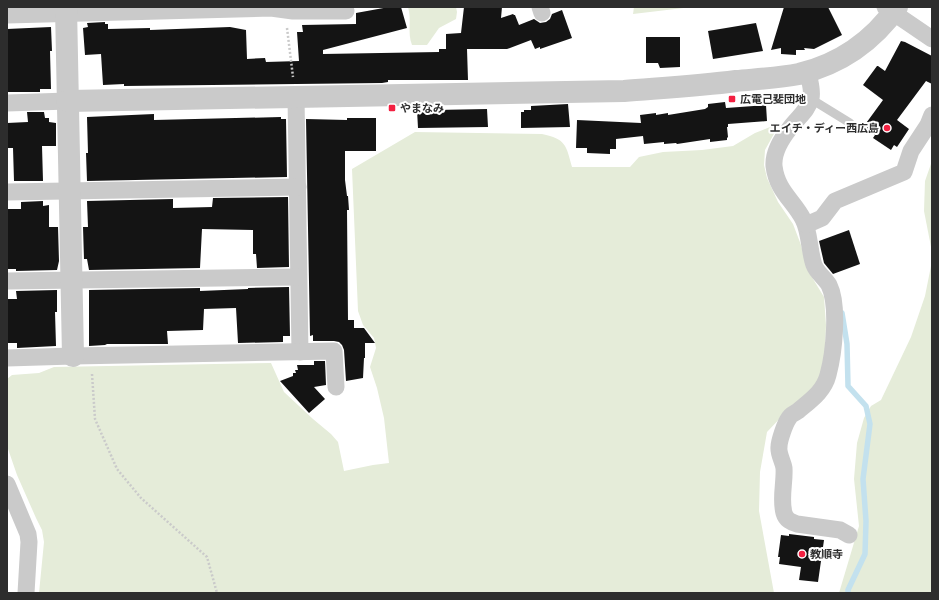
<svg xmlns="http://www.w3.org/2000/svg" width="939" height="600" font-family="Rubik,'Noto Sans JP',sans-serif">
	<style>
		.green { fill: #e5ecd9 }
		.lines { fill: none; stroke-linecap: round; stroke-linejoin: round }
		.stream { stroke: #c3e1ee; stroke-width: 5.5 }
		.building { fill: #141414 }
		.path { stroke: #cacaca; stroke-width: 2.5; stroke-dasharray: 2 2; stroke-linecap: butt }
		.service { stroke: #cacaca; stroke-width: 9 }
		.minor { stroke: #cacaca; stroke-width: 17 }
		.tertiary { stroke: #cacaca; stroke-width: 22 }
		.poi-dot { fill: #f32041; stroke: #fff; stroke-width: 1.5 }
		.labels { text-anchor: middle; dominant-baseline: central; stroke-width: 4; stroke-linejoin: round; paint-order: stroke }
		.poi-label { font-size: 11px; font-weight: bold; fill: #2d2d2d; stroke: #fff; text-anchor: start }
	</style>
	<rect width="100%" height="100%" fill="#fff"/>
	<g class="green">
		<path d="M408 7H456L457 12 456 19 439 28 427 45H412C407 32 412 20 408 7Z"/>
		<path d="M634 7H692L633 14Z"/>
		<path d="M780 123 765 150 764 165 767 178 778 202 793 224 801 245 807 269 824 297 826 325 825 354 820 377 811 393 785 413 767 432 760 472 759 511 774 593H39L44 542 42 530 36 518 17 475 7 446V379L12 375 39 373 54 367 271 363 284 392 313 419 331 434 338 442 344 471 373 465 389 463 384 418 377 388 370 367 376 348 374 338 363 325 358 311 352 169 415 132 542 134C566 139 566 145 572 167H630L639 157 663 152 702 150 733 146 755 133Z"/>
		<path d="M932 161V252L924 211 925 181Z"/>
		<path d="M932 261V593H839L859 526 854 479 857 443 864 418 871 406 881 400 911 337 925 296Z"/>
	</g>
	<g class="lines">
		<path class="stream" d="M842 313 847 344 848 386 866 406 870 424 863 479 866 521 865 554 848 590V593"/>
	</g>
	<g class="building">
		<path d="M389 7H401L407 28 323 50V54L439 52V49H446V34L461 33 464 7H502L501 18 513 14 514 15H515L519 25 534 19 540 23 546 22 550 19 552 14 562 10 572 38 540 49V47L535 49 531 40 507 49H467L468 80H388V82L382 83 124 86V84L103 85 101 54 85 55 83 28 88 27 87 23 105 22V24H108V29L150 28V30L230 27 246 30 247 59 265 58 266 62 299 61 297 32H303L302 25 356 24V13Z"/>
		<path d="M784 7H828L842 35 814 49 804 48 805 50H796V55L781 54V48L771 50Z"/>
		<path d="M756 23 763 51 713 59 708 31Z"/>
		<path d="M51 27 52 51H50L51 89H40V92H7V29Z"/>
		<path d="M646 37H680V67L660 68 658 63H646Z"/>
		<path d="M901 41 905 42 932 56V84L926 81 897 120 909 129 897 147 894 145 891 150 873 138 875 135 864 126 883 100 863 85 877 66H878L885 71Z"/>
		<path d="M725 102 726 108 766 105 767 121 728 124V127H727L728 137 727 138V140L710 142V139L677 144 676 143 664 144V142L644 144 643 136 616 139V149H610V154L587 153V148H576L577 120 641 123 640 115 656 113V115L668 113V115L705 109 708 107V104Z"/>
		<path d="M568 104 570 127 521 128V112H524V110H531V106Z"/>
		<path d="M419 108H435V110L487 109 488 127 418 128 417 110H419Z"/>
		<path d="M27 112H44L45 118H49V122L56 123V146H42L43 181H14L13 148H7V123L28 122Z"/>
		<path d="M154 114V120L281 117V119H286L287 177 87 181 86 153H88L87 117Z"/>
		<path d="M347 118H376V151H345V180L347 196H348L349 210H347L348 320H354V328H364L375 343H365V358H364L363 378 346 381 344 350 342 345 339 342 334 341H313V335L310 336 306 119 347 120Z"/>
		<path d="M288 197 289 267 257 268 256 254H253V230L202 229 200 268 89 270 87 259H84L83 227H88L87 201 173 199V208L212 207 213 198Z"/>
		<path d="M43 201V206L49 205V227H58L59 261 57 270 16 271V269H7V209H21V202Z"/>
		<path d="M849 230 860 264 833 274 824 263 819 241Z"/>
		<path d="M289 287 290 336H283V342L238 343 236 308 204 309 203 330 167 331 168 344H107L105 345 89 346V290L200 288V291L248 289V288Z"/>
		<path d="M57 290V312H55L56 346 17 348V343H7V299H17L16 291Z"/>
		<path d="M314 361H325L326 385 314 387 325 399 309 413 280 381 293 376V373H296L295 370H298L297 365H314Z"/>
		<path d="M789 534 814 537V539L824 540 818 582 799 580 801 567 779 564 780 557H778L781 535 789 536Z"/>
	</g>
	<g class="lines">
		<g class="path">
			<path d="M287 28 293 77"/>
			<path d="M92 374 95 419 117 469 141 498 207 557 217 593"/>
		</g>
		<path class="service" d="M811 99 850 123"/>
		<g class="minor">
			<path d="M540 7 542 13"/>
			<path d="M885 7 932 39"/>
			<path d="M7 15 271 8 293 11H346L345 7"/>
			<path d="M808 71C809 80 813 90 811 98 808 111 797 118 790 128 782 138 773 153 774 166 777 191 793 200 803 219 810 232 809 251 814 265 817 273 825 278 829 285 839 305 834 353 828 375 824 391 811 400 798 411 795 413 790 415 789 418 785 423 779 441 779 447 778 454 783 461 784 468 785 483 780 498 784 513 786 520 791 522 797 524L840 530 849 535"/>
			<path d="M296 97 300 352"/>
			<path d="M7 103 68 101"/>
			<path d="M7 192 298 187"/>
			<path d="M806 225 822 218 835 201 904 172 911 151 928 125 932 115"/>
			<path d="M7 281 298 277"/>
			<path d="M7 358 73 356 334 351 336 387"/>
			<path d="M7 484 28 534 29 542 26 593"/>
		</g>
		<g class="tertiary">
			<path d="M66 7 73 356"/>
			<path d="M68 101 624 91C661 88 699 86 736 81 757 79 779 78 799 74 840 64 873 41 897 7"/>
		</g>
	</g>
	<g class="poi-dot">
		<rect x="728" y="95" width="8" height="8" rx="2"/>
		<rect x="388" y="104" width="8" height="8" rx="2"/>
		<circle cx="887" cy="128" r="4"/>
		<circle cx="802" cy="554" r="4"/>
	</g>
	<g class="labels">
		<g class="poi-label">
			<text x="740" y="99">広電己斐団地</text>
			<text x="400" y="108">やまなみ</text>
			<text x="879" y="128" text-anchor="end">エイチ・ディー西広島</text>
			<text x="810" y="554">教順寺</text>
		</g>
	</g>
	<rect width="939" height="600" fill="none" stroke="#2d2d2d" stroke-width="16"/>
</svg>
